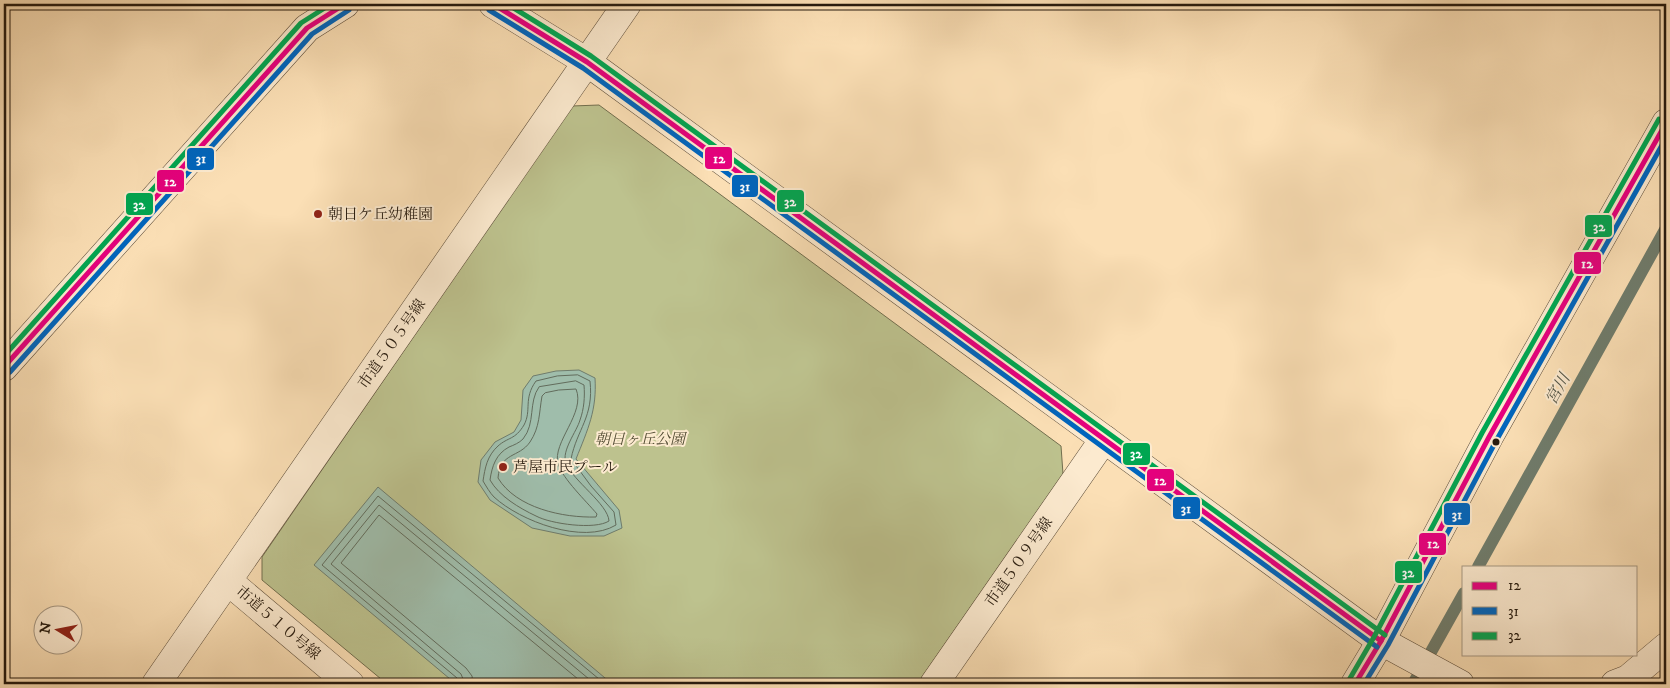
<svg xmlns="http://www.w3.org/2000/svg" width="1670" height="688" font-family="'IM FELL DW Pica','Noto Serif JP',serif">
	<style>
		.green { fill: #bdc28e; stroke: #726e4e }
		.water { fill: #9fbdab; stroke: #6f7c6c }
		.lines { fill: none; stroke-linecap: round; stroke-linejoin: round }
		.shore { stroke: #626c5c; stroke-width: 1 }
		.stream { stroke: #6f7c6c; stroke-width: 12 }
		.minor-casing { stroke: #5b4b38; stroke-width: 29 }
		.tertiary-casing { stroke: #5b4b38; stroke-width: 29 }
		.minor { stroke: #fceacf; stroke-width: 28 }
		.tertiary { stroke: #fceacf; stroke-width: 28 }
		.bus-1-casing { stroke: #fceacf; stroke-width: 9 }
		.bus-2-casing { stroke: #fceacf; stroke-width: 9 }
		.bus-3-casing { stroke: #fceacf; stroke-width: 9 }
		.bus-1 { stroke: #e5007d; stroke-width: 5 }
		.bus-2 { stroke: #0065bd; stroke-width: 5 }
		.bus-3 { stroke: #00a651; stroke-width: 5 }
		.poi-dot { fill: #8f2418; stroke: #fceacf; stroke-width: 2 }
		.bus-dot { fill: #261a0e; stroke: #fceacf; stroke-width: 2 }
		.labels { text-anchor: middle; dominant-baseline: central; stroke-width: 4; stroke-linejoin: round; paint-order: stroke }
		.poi-label { font-size: 15px; fill: #261a0e; stroke: #fceacf; text-anchor: start }
		.street-label { font-size: 15px; fill: #261a0e; stroke: #fceacf }
		.park-label { font-size: 15px; font-style: italic; fill: #534c34; stroke: #fceacf }
		.water-label { font-size: 16px; font-style: italic; fill: #505345; stroke: #fceacf }
		.line-badge { stroke: #fceacf; stroke-width: 2 }
		.badge-label { font-size: 14px; text-anchor: middle; font-weight: bold; fill: #fff }
	</style>
	<rect width="100%" height="100%" fill="#fbdfb5"/>
	<filter id="stains"><feTurbulence type="fractalNoise" baseFrequency=".004" numOctaves="4"/><feColorMatrix values="0 0 0 0 .2 0 0 0 0 .09 0 0 0 0 .02 0 0 0 .5 -.17"/></filter>
	<radialGradient id="worn" r=".72"><stop offset=".6" stop-color="#630" stop-opacity="0"/><stop offset="1" stop-color="#630" stop-opacity=".3"/></radialGradient>
	<path class="green" d="M599 105 1061 446 1063 474 917 684H387L262 580V557L572 106Z"/>
	<g class="water">
		<path d="M579 370 595 378C597 410 588 429 576 459L619 510 622 528 604 536H570L532 528 490 500 478 482 481 460 495 442 514 432 521 420 523 390 533 376 556 371Z"/>
		<path d="M378 487 611 683 610 684H456L314 565Z"/>
	</g>
	<g class="lines">
		<g class="shore">
			<path d="M578 375 590 381C594 417 577 429 571 459L591 486 614 512 616 525C583 545 520 521 494 497 490 493 486 486 483 481 485 468 487 456 498 446 508 437 515 440 524 425 532 410 523 399 536 381L557 376Z"/>
			<path d="M576 381 584 385C585 397 584 409 580 420 577 431 561 451 566 463 573 481 608 504 609 521 595 530 551 524 536 516 519 508 499 496 490 480 492 466 496 454 509 447 514 445 519 443 523 439 536 423 528 402 539 387Z"/>
			<path d="M559 390 576 389C586 413 552 442 558 464 563 479 586 501 597 514L596 517C563 518 516 508 498 478 500 452 519 458 530 442 540 427 539 413 542 396L545 393Z"/>
			<path d="M459 684 457 678 322 565 378 496 605 684"/>
			<path d="M465 684 461 674 331 564 379 505 595 684"/>
			<path d="M473 684 472 676 466 668 341 563 379 515 584 684"/>
		</g>
		<g class="stream">
			<path d="M1478 567 1666 228"/>
			<path d="M1413 684 1464 593"/>
		</g>
		<defs>
			<g id="minor">
				<path d="M228 581 350 684"/>
				<path d="M1381 641 1460 684"/>
				<path d="M156 684 627 4"/>
				<path d="M934 684 1104 439"/>
				<path d="M1615 684 1628 679 1666 647"/>
			</g>
			<g id="tertiary">
				<path d="M493 4 587 62 1381 641"/>
				<path d="M4 367 307 28 345 4"/>
				<path d="M1355 684 1381 641 1489 437 1666 123"/>
			</g>
		</defs>
		<use href="#minor" class="minor-casing"/>
		<use href="#tertiary" class="tertiary-casing"/>
		<use href="#minor" class="minor"/>
		<use href="#tertiary" class="tertiary"/>
		<defs>
			<g id="bus-1">
				<path d="M493 4 587 62 1381 641"/>
				<path d="M4 367 307 28 345 4"/>
				<path d="M1355 684 1381 641 1489 437 1666 123"/>
			</g>
			<g id="bus-2">
				<path d="M489 10 583 68 1377 647"/>
				<path d="M10 372 312 34 349 10"/>
				<path d="M1364 684 1388 645 1496 441 1666 138"/>
			</g>
			<g id="bus-3">
				<path d="M507 4 591 56 1385 635"/>
				<path d="M4 356 301 23 331 4"/>
				<path d="M1349 680 1374 637 1482 433 1659 119"/>
			</g>
		</defs>
		<use href="#bus-1" class="bus-1-casing"/>
		<use href="#bus-2" class="bus-2-casing"/>
		<use href="#bus-3" class="bus-3-casing"/>
		<use href="#bus-1" class="bus-1"/>
		<use href="#bus-2" class="bus-2"/>
		<use href="#bus-3" class="bus-3"/>
	</g>
	<g class="poi-dot">
		<circle cx="318" cy="214" r="5"/>
		<circle cx="503" cy="467" r="5"/>
	</g>
	<circle class="bus-dot" cx="1496" cy="442" r="4.5"/>
	<g class="labels">
		<g class="poi-label">
			<text x="328" y="214">朝日ケ丘幼稚園</text>
			<text x="513" y="467">芦屋市民プール</text>
		</g>
		<g class="street-label">
			<text transform="translate(392 344) rotate(-55)">市道５０５号線</text>
			<text transform="translate(1019 562) rotate(-55)">市道５０９号線</text>
			<text transform="translate(278 623) rotate(40)">市道５１０号線</text>
		</g>
		<g class="park-label">
			<text x="640" y="439">朝日ヶ丘公園</text>
		</g>
		<g class="water-label">
			<text transform="translate(1558 389) rotate(-61)">宮川</text>
		</g>
	</g>
	<g class="line-badge">
		<rect x="704" y="146" width="29" height="24" rx="5" fill="#e5007d"/>
		<rect x="186" y="147" width="29" height="24" rx="5" fill="#0065bd"/>
		<rect x="156" y="169" width="29" height="24" rx="5" fill="#e5007d"/>
		<rect x="731" y="174" width="28" height="24" rx="5" fill="#0065bd"/>
		<rect x="776" y="189" width="29" height="24" rx="5" fill="#00a651"/>
		<rect x="125" y="192" width="29" height="24" rx="5" fill="#00a651"/>
		<rect x="1584" y="214" width="29" height="24" rx="5" fill="#00a651"/>
		<rect x="1573" y="251" width="29" height="24" rx="5" fill="#e5007d"/>
		<rect x="1122" y="442" width="29" height="24" rx="5" fill="#00a651"/>
		<rect x="1146" y="468" width="29" height="24" rx="5" fill="#e5007d"/>
		<rect x="1172" y="496" width="29" height="24" rx="5" fill="#0065bd"/>
		<rect x="1443" y="502" width="28" height="24" rx="5" fill="#0065bd"/>
		<rect x="1418" y="532" width="29" height="24" rx="5" fill="#e5007d"/>
		<rect x="1394" y="560" width="29" height="24" rx="5" fill="#00a651"/>
	</g>
	<g class="badge-label">
		<text x="719" y="163">12</text>
		<text x="201" y="163">31</text>
		<text x="170" y="186">12</text>
		<text x="745" y="191">31</text>
		<text x="790" y="206">32</text>
		<text x="139" y="209">32</text>
		<text x="1599" y="231">32</text>
		<text x="1587" y="268">12</text>
		<text x="1136" y="458">32</text>
		<text x="1160" y="485">12</text>
		<text x="1186" y="513">31</text>
		<text x="1457" y="519">31</text>
		<text x="1433" y="548">12</text>
		<text x="1408" y="577">32</text>
	</g>
	<rect width="1670" height="688" fill="none" stroke="#fbdfb5" stroke-width="20"/>
	<rect x="5" y="5" width="1660" height="678" fill="none" stroke="#261a0e" stroke-width="2.5"/>
	<rect x="10" y="10" width="1650" height="668" fill="none" stroke="#261a0e"/>
	<rect x="1462" y="566" width="175" height="90" fill="#fceacf" stroke="#a69782"/>
	<rect x="1472" y="582" width="25" height="8" fill="#e5007d" stroke="#a69782"/>
	<text x="1508" y="590" font-size="15" fill="#261a0e">12</text>
	<rect x="1472" y="607" width="25" height="8" fill="#0065bd" stroke="#a69782"/>
	<text x="1508" y="616" font-size="15" fill="#261a0e">31</text>
	<rect x="1472" y="632" width="25" height="8" fill="#00a651" stroke="#a69782"/>
	<text x="1508" y="640" font-size="15" fill="#261a0e">32</text>
	<g transform="translate(58 630) rotate(280)"><circle r="24" fill="#fceacf" stroke="#a69782"/>
	<path d="M0-4L9 19L0 12L-9 19Z" fill="#8f2418"/>
	<text y="-8" font-size="14" font-weight="bold" text-anchor="middle" fill="#261a0e">N</text>
	</g>
	<rect width="100%" height="100%" filter="url(#stains)"/>
	<rect width="100%" height="100%" fill="url(#worn)"/>
</svg>
